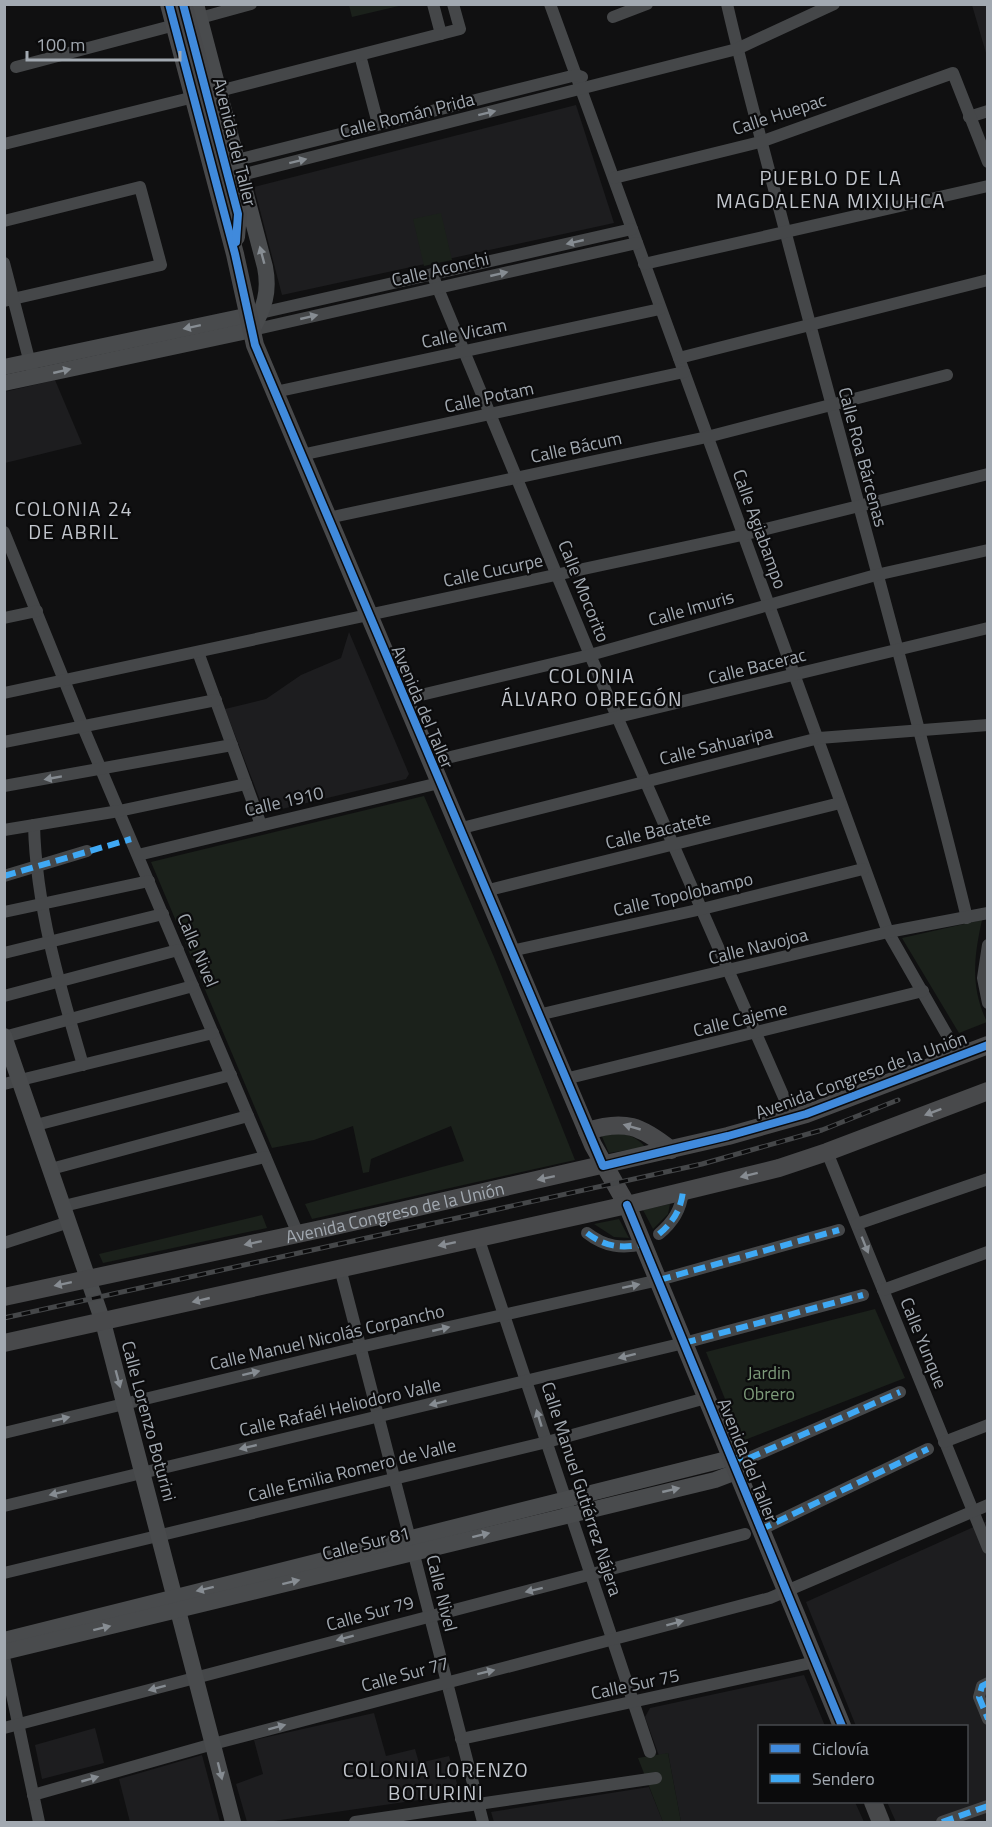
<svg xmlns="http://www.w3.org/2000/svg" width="992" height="1827" font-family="'Titillium Web',sans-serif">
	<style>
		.built { fill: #1d1d1f }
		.green { fill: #1b211b }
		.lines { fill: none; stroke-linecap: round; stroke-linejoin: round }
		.street { stroke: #454749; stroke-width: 12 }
		.secondary { stroke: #494b4d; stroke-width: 16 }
		.primary { stroke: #48494b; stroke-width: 18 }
		.rail-casing { stroke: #454749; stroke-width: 5 }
		.rail { stroke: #0b0b0c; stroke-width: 3; stroke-dasharray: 9; stroke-linecap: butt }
		.quiet { stroke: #3fa9f5; stroke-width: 6; stroke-dasharray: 12 6; stroke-linecap: butt }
		.cycleway-casing { stroke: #0b0b0c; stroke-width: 11 }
		.cycleway { stroke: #408adc; stroke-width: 8 }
		.oneway { fill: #868c92 }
		.oneway2 { fill: #878d93 }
		.oneway3 { fill: #878c92 }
		.labels { text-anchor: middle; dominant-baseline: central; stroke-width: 4.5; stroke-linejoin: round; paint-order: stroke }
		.street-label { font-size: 18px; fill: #a2a9b1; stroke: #0b0b0c }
		.park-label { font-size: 18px; fill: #7d9b7a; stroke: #0b0b0c }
		.neighbourhood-label { font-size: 20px; letter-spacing: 1.5px; fill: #c3c7ce; stroke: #0b0b0c }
	</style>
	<rect width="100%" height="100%" fill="#101011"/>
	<g class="built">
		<path d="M972 5H987V52L986 53Z"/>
		<path d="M576 105 614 223 282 295 254 187Z"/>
		<path d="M55 380 82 444 5 463 4 392Z"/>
		<path d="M349 632 409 774 406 779 265 813 225 709 266 699 301 675 341 658Z"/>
		<path d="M987 1521V1822H896L887 1802H966V1726H856L806 1602Z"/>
		<path d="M804 1675 825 1726H760V1802H855L864 1822H681L668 1753 659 1756 645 1717 650 1708Z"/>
		<path d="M374 1713 386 1756 415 1749 419 1763 449 1756 460 1794 267 1822H247L236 1784 263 1774 254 1740Z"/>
		<path d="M95 1728 104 1763 42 1779 35 1745Z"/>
		<path d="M202 1755 220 1822H130L119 1779Z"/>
		<path d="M649 1787 663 1822H494L491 1812Z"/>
	</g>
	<g class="green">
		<path d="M349 5V4L403 5 352 17Z"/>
		<path d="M441 213 452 260 424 266 413 219Z"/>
		<path d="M424 796 494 957 575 1160 312 1219 305 1204 464 1161 451 1126 371 1159 369 1172 363 1173 353 1126 314 1140 272 1148 151 862Z"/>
		<path d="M982 920C974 956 970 987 987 1022L959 1033 902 938Z"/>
		<path d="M600 1132C617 1133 633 1132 645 1147L609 1153Z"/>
		<path d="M670 1204 668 1214 653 1229 643 1210Z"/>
		<path d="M262 1215 267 1228 103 1263 99 1254Z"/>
		<path d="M619 1219 629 1238 614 1237 594 1224Z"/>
		<path d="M875 1309 905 1378 742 1441 706 1352Z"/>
		<path d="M668 1753 681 1822H663L638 1758Z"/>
	</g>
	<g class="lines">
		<g class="street">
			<path d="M433 4 441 34"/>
			<path d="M550 4 888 932 959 1056"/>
			<path d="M727 4C745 82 766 158 786 234 846 462 911 689 967 918"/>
			<path d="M613 17 647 4"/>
			<path d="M200 18 251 4"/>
			<path d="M360 55 378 124"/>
			<path d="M16 67 175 25"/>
			<path d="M219 91 460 29 453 4"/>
			<path d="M969 117 988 111"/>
			<path d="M4 144 194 97"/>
			<path d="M237 160 576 75 582 77"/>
			<path d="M241 175 737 49 834 4"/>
			<path d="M614 178 760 142 953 73 988 162"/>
			<path d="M4 221 140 187 161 265 4 301"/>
			<path d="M4 263 31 367"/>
			<path d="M644 264 988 186"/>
			<path d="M432 274 590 655 793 1118"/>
			<path d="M256 314 632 229"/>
			<path d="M252 330 637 243"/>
			<path d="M679 358 988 280"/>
			<path d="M275 392 660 309"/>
			<path d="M301 455 684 372"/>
			<path d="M328 518 707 437 947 375"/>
			<path d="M4 532 83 727 298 1234"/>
			<path d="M4 618 37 611"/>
			<path d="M198 652 261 825"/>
			<path d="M4 693 742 535 988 474"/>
			<path d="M404 699 590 655 876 575 988 550"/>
			<path d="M4 742 216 700"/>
			<path d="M430 762 988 628"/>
			<path d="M4 786 232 745"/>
			<path d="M34 825C36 907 60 987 83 1065"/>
			<path d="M458 829 819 738 988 725"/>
			<path d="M4 830 119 811 246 784"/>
			<path d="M138 855 439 783"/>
			<path d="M4 876 87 851"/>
			<path d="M485 891 840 803"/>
			<path d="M4 912 149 881"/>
			<path d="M988 945 983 978 988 1003"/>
			<path d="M511 951 702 909 863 869"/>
			<path d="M4 953 163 914"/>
			<path d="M4 996 178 950"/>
			<path d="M538 1015 888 932 988 913"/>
			<path d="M4 1037 193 986"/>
			<path d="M565 1079 923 991"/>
			<path d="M4 1084 213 1033"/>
			<path d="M36 1125 231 1075"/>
			<path d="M827 1152 988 1548"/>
			<path d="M51 1169 248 1116"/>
			<path d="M64 1206 265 1157"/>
			<path d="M857 1224 988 1179"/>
			<path d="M587 1233C605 1247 622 1249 644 1244"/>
			<path d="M659 1234C673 1222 681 1210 683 1191"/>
			<path d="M478 1237 650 1752"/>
			<path d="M4 1243 69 1222"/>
			<path d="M340 1268 483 1822"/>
			<path d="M883 1290 988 1252"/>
			<path d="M4 1433 360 1347 659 1280 839 1230"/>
			<path d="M944 1442 988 1425"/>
			<path d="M731 1458 747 1459 900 1392"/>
			<path d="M4 1506 684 1343 863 1295"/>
			<path d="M760 1530 928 1449"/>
			<path d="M4 1573 547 1442 706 1398"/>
			<path d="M4 1657 39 1822"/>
			<path d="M988 1683 982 1686 979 1697 988 1719"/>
			<path d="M4 1728 745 1534"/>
			<path d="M461 1739 815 1662"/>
			<path d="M33 1795 213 1744 770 1598 988 1505"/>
			<path d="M355 1822 656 1778"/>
			<path d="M942 1822 988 1806"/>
		</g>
		<g class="secondary">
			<path d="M4 367 250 315"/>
			<path d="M4 383 252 330C264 308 270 292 265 267L196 4"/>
			<path d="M4 1036 103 1322 233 1822"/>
			<path d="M4 1640 731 1458"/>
			<path d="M4 1652 715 1480 736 1472"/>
		</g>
		<g class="primary">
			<path d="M169 4 235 254 255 345 593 1145 627 1205 842 1726"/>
			<path d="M183 4 238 214 236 237"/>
			<path d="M587 1131C625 1119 641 1126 671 1150"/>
			<path id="s1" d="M4 1297 335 1226 728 1136 806 1114 988 1045"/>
			<path d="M4 1343 627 1205 779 1168 827 1152 988 1091"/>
			<path d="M873 1802 881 1822"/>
		</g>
		<defs>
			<path id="rail" d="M4 1318 702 1164 822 1130 898 1100"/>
		</defs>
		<use href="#rail" class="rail-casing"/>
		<use href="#rail" class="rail"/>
		<g class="quiet">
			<path d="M4 876 131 839"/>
			<path d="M587 1233C605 1247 622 1249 644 1244"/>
			<path d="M659 1234C673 1222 681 1210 683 1191"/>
			<path d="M659 1280 839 1230"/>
			<path d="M684 1343 863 1295"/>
			<path d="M731 1458 747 1459 900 1392"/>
			<path d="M760 1530 928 1449"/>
			<path d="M988 1683 982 1686 979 1697 988 1719"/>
			<path d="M942 1822 988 1806"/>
		</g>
		<defs>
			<g id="cycleway">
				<path d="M169 4 235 254 255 345 603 1166 728 1136 806 1114 988 1045"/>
				<path d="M183 4 238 214 236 242"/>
				<path d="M627 1205 842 1726"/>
			</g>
		</defs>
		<use href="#cycleway" class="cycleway-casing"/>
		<use href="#cycleway" class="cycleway"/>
	</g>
	<defs><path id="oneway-solid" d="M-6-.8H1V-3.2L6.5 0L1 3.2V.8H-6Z" transform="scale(1.5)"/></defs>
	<g class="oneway">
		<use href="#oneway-solid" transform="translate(487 113) rotate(-14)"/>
		<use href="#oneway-solid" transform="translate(298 161) rotate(-14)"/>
		<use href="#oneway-solid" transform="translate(575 242) rotate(167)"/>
		<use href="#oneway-solid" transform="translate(499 274) rotate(-13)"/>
		<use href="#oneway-solid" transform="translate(309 317) rotate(-13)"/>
		<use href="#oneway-solid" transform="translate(53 778) rotate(170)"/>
		<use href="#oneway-solid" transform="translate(865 1245) rotate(68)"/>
		<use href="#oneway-solid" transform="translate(631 1286) rotate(-12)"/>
		<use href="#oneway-solid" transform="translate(441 1329) rotate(-13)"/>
		<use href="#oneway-solid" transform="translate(627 1356) rotate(166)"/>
		<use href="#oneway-solid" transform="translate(251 1373) rotate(-14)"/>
		<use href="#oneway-solid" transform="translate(438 1403) rotate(166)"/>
		<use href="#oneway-solid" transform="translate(539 1418) rotate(-107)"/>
		<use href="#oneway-solid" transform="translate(61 1419) rotate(-13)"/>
		<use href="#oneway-solid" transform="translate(248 1447) rotate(167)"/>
		<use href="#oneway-solid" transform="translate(58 1493) rotate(166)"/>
		<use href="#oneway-solid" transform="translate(534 1590) rotate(166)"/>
		<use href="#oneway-solid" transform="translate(675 1623) rotate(-15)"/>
		<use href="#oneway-solid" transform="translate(345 1638) rotate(165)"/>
		<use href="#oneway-solid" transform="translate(486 1672) rotate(-14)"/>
		<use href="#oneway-solid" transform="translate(157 1688) rotate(165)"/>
		<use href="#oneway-solid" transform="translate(277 1727) rotate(-15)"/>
		<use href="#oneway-solid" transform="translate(90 1779) rotate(-16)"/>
	</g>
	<g class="oneway2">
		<use href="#oneway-solid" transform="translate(262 255) rotate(-105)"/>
		<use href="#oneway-solid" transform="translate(192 327) rotate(168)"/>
		<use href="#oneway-solid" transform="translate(62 371) rotate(-13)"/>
		<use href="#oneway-solid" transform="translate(118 1379) rotate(75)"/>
		<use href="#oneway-solid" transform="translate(671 1490) rotate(-13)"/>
		<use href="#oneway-solid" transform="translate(481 1535) rotate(-14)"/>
		<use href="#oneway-solid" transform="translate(291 1582) rotate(-14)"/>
		<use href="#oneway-solid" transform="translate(205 1589) rotate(166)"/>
		<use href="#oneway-solid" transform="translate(102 1628) rotate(-14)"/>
		<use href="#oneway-solid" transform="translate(220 1771) rotate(76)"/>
	</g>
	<g class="oneway3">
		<use href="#oneway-solid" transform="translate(933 1112) rotate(159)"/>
		<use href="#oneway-solid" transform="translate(632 1127) rotate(-164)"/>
		<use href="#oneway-solid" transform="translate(749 1175) rotate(166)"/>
		<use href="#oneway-solid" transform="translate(546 1178) rotate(168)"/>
		<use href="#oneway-solid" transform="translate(253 1243) rotate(168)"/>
		<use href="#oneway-solid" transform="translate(447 1244) rotate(168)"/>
		<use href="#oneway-solid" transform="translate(63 1284) rotate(168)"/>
		<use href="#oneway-solid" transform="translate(201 1300) rotate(167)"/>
	</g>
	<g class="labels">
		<g class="street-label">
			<text transform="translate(779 114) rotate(-18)">Calle Huepac</text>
			<text transform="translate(407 115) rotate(-14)">Calle Román Prida</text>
			<text transform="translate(235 142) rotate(76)">Avenida del Taller</text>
			<text transform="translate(440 269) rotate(-13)">Calle Aconchi</text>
			<text transform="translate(464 333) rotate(-12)">Calle Vicam</text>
			<text transform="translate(489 397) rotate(-12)">Calle Potam</text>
			<text transform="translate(576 447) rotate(-12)">Calle Bácum</text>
			<text transform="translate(863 457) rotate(75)">Calle Roa Bárcenas</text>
			<text transform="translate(760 529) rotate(70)">Calle Agiabampo</text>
			<text transform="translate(493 570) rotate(-12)">Calle Cucurpe</text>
			<text transform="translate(584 591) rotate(68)">Calle Mocorito</text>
			<text transform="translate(691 608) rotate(-16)">Calle Imuris</text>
			<text transform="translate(757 666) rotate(-14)">Calle Bacerac</text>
			<text transform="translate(423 707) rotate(67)">Avenida del Taller</text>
			<text transform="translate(716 745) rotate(-14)">Calle Sahuaripa</text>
			<text transform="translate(284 801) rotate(-13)">Calle 1910</text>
			<text transform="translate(658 830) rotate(-14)">Calle Bacatete</text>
			<text transform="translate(683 894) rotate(-13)">Calle Topolobampo</text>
			<text transform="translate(758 946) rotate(-14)">Calle Navojoa</text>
			<text transform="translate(198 950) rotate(67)">Calle Nivel</text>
			<text transform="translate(740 1019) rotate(-14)">Calle Cajeme</text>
			<text transform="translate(861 1075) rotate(-20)">Avenida Congreso de la Unión</text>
			<text stroke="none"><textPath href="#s1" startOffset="400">Avenida Congreso de la Unión</textPath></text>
			<text transform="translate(327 1337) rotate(-13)">Calle Manuel Nicolás Corpancho</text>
			<text transform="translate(924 1343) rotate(68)">Calle Yunque</text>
			<text transform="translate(340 1407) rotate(-13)">Calle Rafaél Heliodoro Valle</text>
			<text transform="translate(149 1421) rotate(75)">Calle Lorenzo Boturini</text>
			<text transform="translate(748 1460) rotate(68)">Avenida del Taller</text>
			<text transform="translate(352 1470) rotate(-14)">Calle Emilia Romero de Valle</text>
			<text transform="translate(582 1489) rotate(72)">Calle Manuel Gutiérrez Nájera</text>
			<text transform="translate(366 1543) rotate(-14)">Calle Sur 81</text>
			<text transform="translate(442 1593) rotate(76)">Calle Nivel</text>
			<text transform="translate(370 1613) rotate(-15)">Calle Sur 79</text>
			<text transform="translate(405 1674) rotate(-15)">Calle Sur 77</text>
			<text transform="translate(635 1684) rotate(-12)">Calle Sur 75</text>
		</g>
		<g class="park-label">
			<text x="769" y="1372">Jardin<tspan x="769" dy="21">Obrero</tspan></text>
		</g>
		<g class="neighbourhood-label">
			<text x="831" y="177">PUEBLO DE LA<tspan x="831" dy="23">MAGDALENA MIXIUHCA</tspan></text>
			<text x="74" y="508">COLONIA 24<tspan x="74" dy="23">DE ABRIL</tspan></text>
			<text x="592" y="675">COLONIA<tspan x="592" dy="23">ÁLVARO OBREGÓN</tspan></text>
			<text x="436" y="1769">COLONIA LORENZO<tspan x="436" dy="23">BOTURINI</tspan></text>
		</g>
	</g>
	<rect width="992" height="1827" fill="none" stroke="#a2a9b1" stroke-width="12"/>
	<rect x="758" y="1725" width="210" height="78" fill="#0b0b0c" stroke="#474a4e" stroke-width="1.5"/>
	<rect x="770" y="1744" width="30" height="9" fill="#408adc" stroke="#474a4e" stroke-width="1.5"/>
	<text x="812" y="1755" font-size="18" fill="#a2a9b1">Ciclovía</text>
	<rect x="770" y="1774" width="30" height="9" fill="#3fa9f5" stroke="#474a4e" stroke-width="1.5"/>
	<text x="812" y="1785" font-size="18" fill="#a2a9b1">Sendero</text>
	<path d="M27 51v9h153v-9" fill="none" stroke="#a2a9b1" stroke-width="3"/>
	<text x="36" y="51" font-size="18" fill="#a2a9b1" stroke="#0b0b0c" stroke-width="4.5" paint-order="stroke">100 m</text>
</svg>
